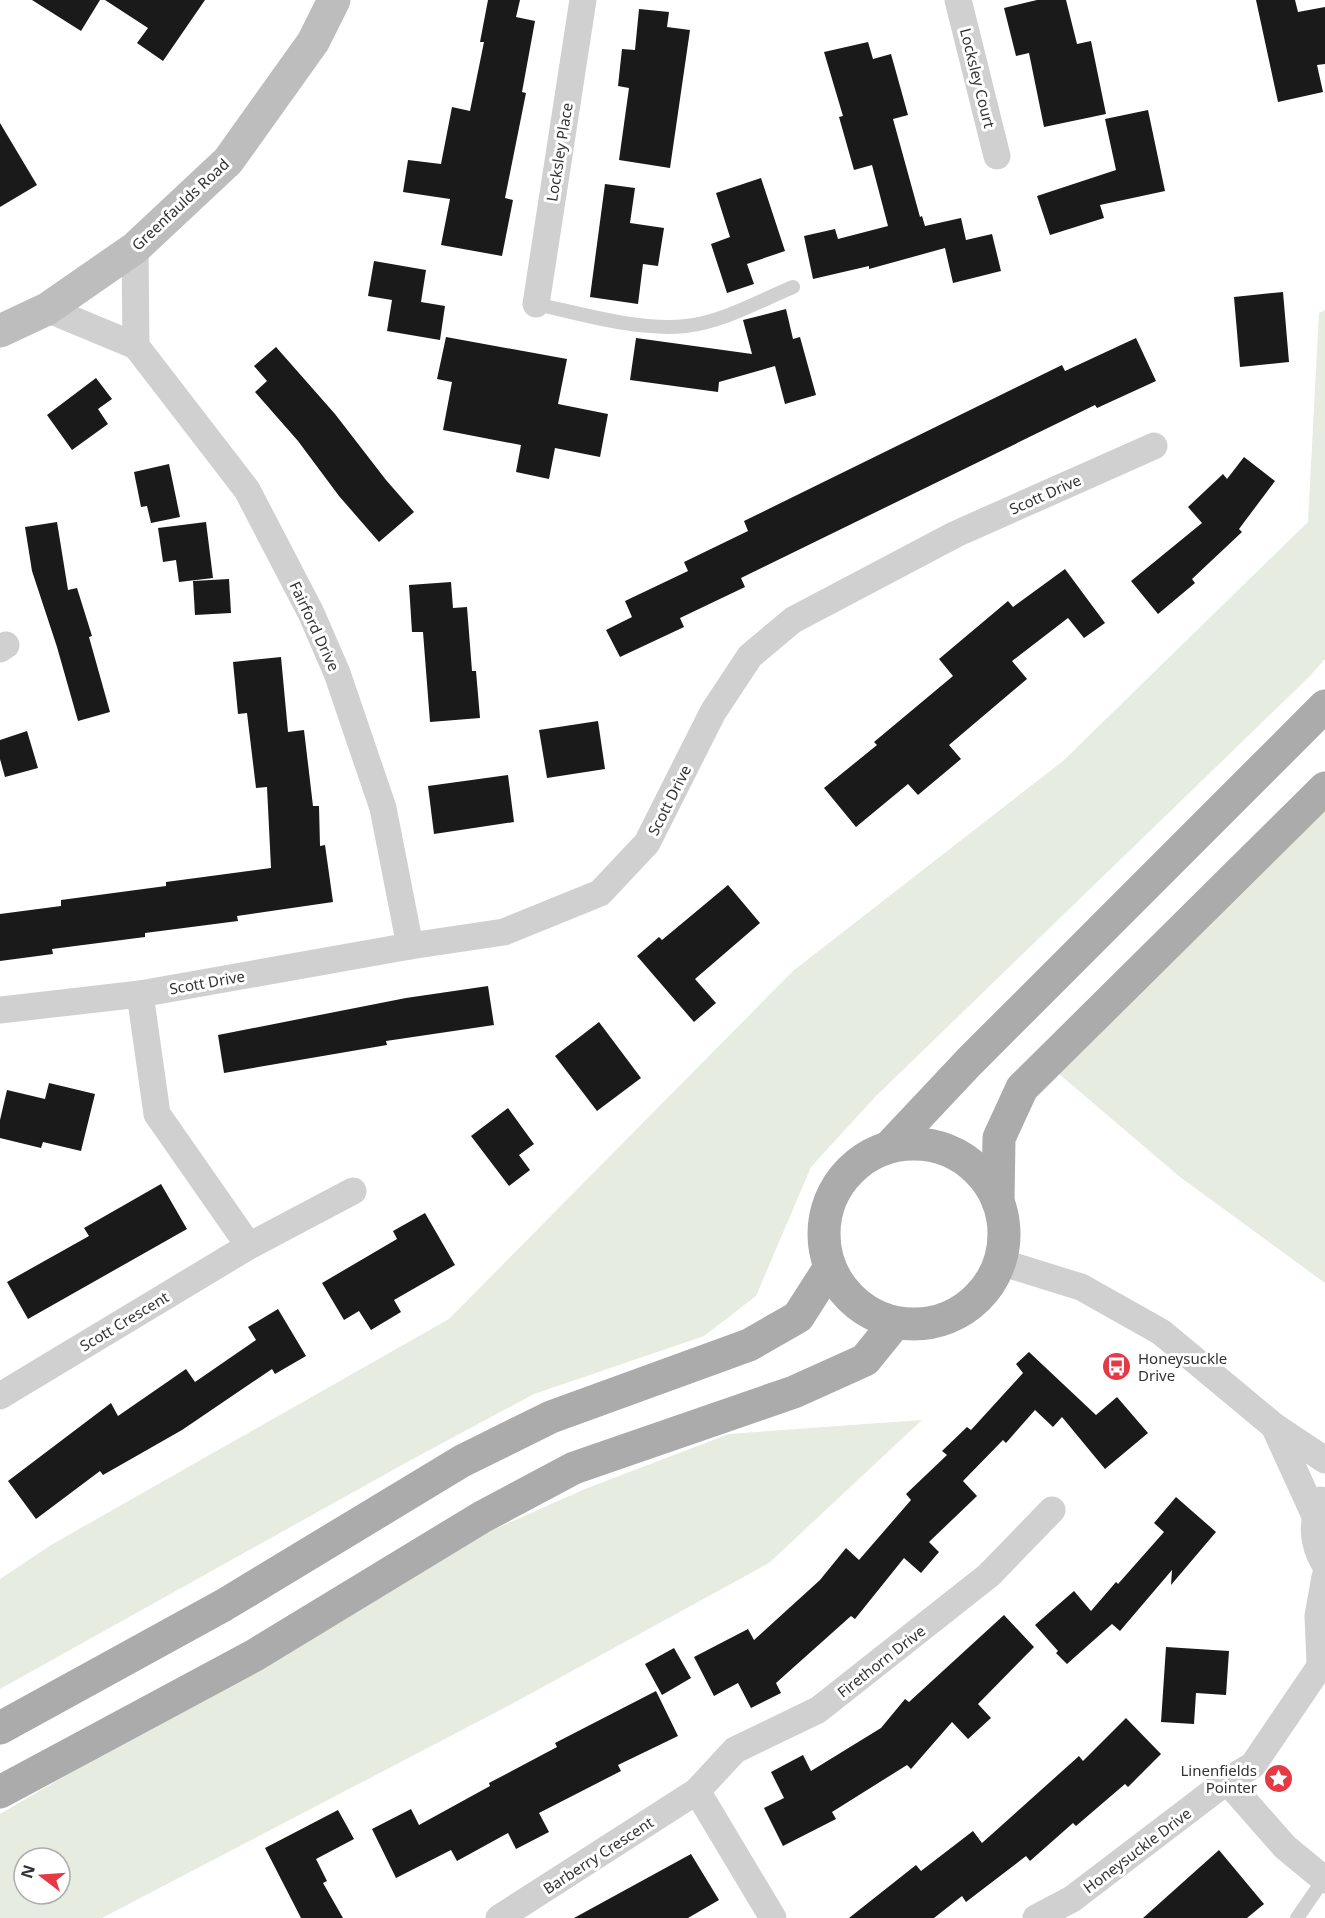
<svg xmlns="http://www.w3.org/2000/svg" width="1325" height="1918" font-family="'Noto Sans',sans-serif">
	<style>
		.green { fill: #e6ecdf; fill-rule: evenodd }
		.building { fill: #1a1a1a }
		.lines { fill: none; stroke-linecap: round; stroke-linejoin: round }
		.lane { stroke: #d0d0d0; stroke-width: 14 }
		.street { stroke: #d0d0d0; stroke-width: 27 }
		.secondary { stroke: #bdbdbd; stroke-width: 33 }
		.primary { stroke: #ababab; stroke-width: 33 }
		.labels { text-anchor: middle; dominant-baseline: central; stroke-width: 6; stroke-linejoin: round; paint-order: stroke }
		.street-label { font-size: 15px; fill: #333; stroke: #fff }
		.poi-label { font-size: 15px; fill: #333; stroke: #fff; text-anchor: start }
	</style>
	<rect width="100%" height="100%" fill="#fff"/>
	<g class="green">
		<path d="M1325 310V659L1309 677 876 1096 811 1167 756 1296 704 1336 534 1394 409 1461 0 1689V1579L51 1545 449 1319 793 971 1063 761 1308 522 1319 313Z"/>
		<path d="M1325 807V1283L1180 1177 1058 1073Z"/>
		<path d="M922 1420 769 1563 506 1707 102 1918H0V1814L466 1542 585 1489 729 1434ZM24 1858H60V1894H24Z"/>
	</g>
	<g class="building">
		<path d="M32 0H100L81 31Z"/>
		<path d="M105 0H205L163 61 137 43 148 28Z"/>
		<path d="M488 0H520L516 17 535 21 522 92 526 93 505 198 513 200 502 256 441 245 450 199 403 192 408 160 441 164 452 107 470 111 484 42H480Z"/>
		<path d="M1037 0H1066L1077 44 1091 41 1106 114 1044 127 1029 53 1016 56 1004 8Z"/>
		<path d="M1256 0H1295L1298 12 1325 7V64L1317 65 1323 92 1278 102Z"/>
		<path d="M639 9 669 12 667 27 690 30 670 168 619 160 629 88 618 86 622 49 635 50Z"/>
		<path d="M868 42 873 59 891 54 908 115 893 119 920 217 922 216 925 226 961 218 966 240 992 234 1001 271 953 283 945 248 869 269V266L813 279 804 236 835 229 838 239 888 226 872 165 854 170 839 117 843 116 824 52Z"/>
		<path d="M1148 110 1165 191 1100 205 1104 218 1050 235 1037 196 1116 170 1105 119Z"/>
		<path d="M0 123 37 185 0 207Z"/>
		<path d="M761 178 785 251 747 264 754 284 727 293 711 244 730 237 716 193Z"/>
		<path d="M605 184 635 188 630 223 664 228 658 266 643 264 638 304 590 297Z"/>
		<path d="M374 261 426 270 421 302 445 306 440 340 387 331 392 300 368 296Z"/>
		<path d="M1283 292 1289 362 1240 367 1234 297Z"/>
		<path d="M786 309 793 339 800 337 816 395 785 404 775 366 719 382 718 392 630 380 636 338 752 354 743 320Z"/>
		<path d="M446 337 567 359 558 404 608 414 600 457 555 448 549 479 516 472 521 445 443 430 452 382 437 379Z"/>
		<path d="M1136 338 1156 381 1097 408 1095 405 741 578 745 587 680 618 684 627 620 657 606 630 632 617 625 601 688 571 684 562 748 531 744 521 1062 365 1065 371Z"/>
		<path d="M276 347 335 414 386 480 414 512 379 542 339 496 298 441 255 392 267 381 254 366Z"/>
		<path d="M96 378 112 399 98 409 108 424 72 450 47 415Z"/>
		<path d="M1244 457 1275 481 1239 529 1242 532 1192 579 1195 583 1158 614 1131 581 1202 523 1188 507 1223 474 1227 479Z"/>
		<path d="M169 464 180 517 151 523 147 506 141 507 134 472Z"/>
		<path d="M57 522 68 590 77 588 92 636 89 637 110 712 78 721 57 647 32 571 25 527Z"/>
		<path d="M206 522 213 578 179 582 176 560 163 562 158 528Z"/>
		<path d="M1065 569 1105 623 1084 638 1068 618 1012 661 1027 679 949 745 961 759 918 795 908 784 856 827 824 788 877 745 874 742 953 676 939 659 1008 601 1013 607Z"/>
		<path d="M229 579 231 613 195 615 193 581Z"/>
		<path d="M451 582 453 608 467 607 472 671H476L480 718 430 722 423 632H412L409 585Z"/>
		<path d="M281 657 288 732 304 730 313 806H319L320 846 325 845 333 902 237 916 238 921 145 933V937L52 949 53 954 0 961V914L61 906V900L166 886V882L271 868 267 787 256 788 247 713 238 714 233 662Z"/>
		<path d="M598 721 605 769 547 778 539 730Z"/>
		<path d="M27 731 38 768 5 777 0 759V740Z"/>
		<path d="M508 775 514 822 434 834 428 786Z"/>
		<path d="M728 885 760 923 695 979 716 1003 694 1022 637 956 659 937 662 940Z"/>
		<path d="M488 986 494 1025 386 1041 387 1045 224 1073 218 1035 406 998Z"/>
		<path d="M599 1022 641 1078 597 1111 555 1056Z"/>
		<path d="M49 1083 95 1094 81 1151 43 1142 41 1148 0 1138V1120L7 1090 45 1099Z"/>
		<path d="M508 1108 534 1144 519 1155 530 1170 509 1186 471 1136Z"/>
		<path d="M161 1184 187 1229 28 1319 7 1282 89 1236 84 1228Z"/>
		<path d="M425 1213 455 1265 394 1300 401 1312 371 1330 359 1311 344 1320 322 1283 397 1239 393 1231Z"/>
		<path d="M278 1309 306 1356 275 1374 272 1369 182 1430 103 1475 100 1471 36 1519 8 1481 111 1403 118 1416 186 1369 195 1382 256 1340 248 1327Z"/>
		<path d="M1029 1352 1096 1415 1117 1397 1148 1433 1105 1469 1062 1417 1053 1427 1035 1410 1006 1443 1003 1440 963 1481 977 1496 929 1542 939 1552 921 1573 904 1558 855 1619 851 1616 776 1683 781 1693 751 1708 738 1683 714 1696 694 1657 748 1629 754 1640 820 1580 846 1548 859 1560 911 1500 906 1494 947 1455 942 1451 967 1427 971 1430 1023 1373 1016 1364Z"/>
		<path d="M1176 1497 1216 1532 1171 1585 1172 1570 1120 1631 1112 1624 1067 1664 1056 1653 1058 1651 1035 1625 1074 1591 1091 1611 1116 1582 1118 1584 1164 1532 1154 1523Z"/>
		<path d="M1004 1615 1034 1647 978 1704 991 1718 968 1739 952 1722 911 1769 907 1765 832 1812 836 1819 783 1846 764 1808 784 1798 771 1772 803 1755 811 1771 881 1728 905 1699 909 1702Z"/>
		<path d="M1166 1647 1229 1651 1226 1695 1196 1693 1194 1724 1161 1722Z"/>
		<path d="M674 1648 691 1678 662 1695 645 1664Z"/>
		<path d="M656 1691 678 1736 618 1765 621 1771 539 1813 549 1832 516 1849 508 1833 457 1861 451 1850 396 1878 372 1829 411 1809 419 1825 490 1786 489 1783 557 1747 555 1743Z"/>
		<path d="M1126 1718 1161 1754 1128 1787 1125 1784 1076 1826 1073 1823 1030 1861 1026 1856 966 1902 962 1896 934 1918H849L916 1865 921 1871 973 1831 982 1843 1079 1756 1083 1761Z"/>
		<path d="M338 1810 354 1839 316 1859 327 1881 323 1883 343 1918H301L265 1848Z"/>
		<path d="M1219 1850 1264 1904 1247 1918H1143Z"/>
		<path d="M691 1854 719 1900 688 1918H574Z"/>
	</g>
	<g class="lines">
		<g class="lane">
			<path d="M536 304C582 314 638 331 686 326 723 322 759 301 793 287"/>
			<path d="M1297 1918 1324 1879"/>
		</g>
		<g class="street">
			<path d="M958 0 997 156"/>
			<path d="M135 248 136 346 247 490 311 613 337 673 383 808 410 946"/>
			<path d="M536 304 583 0"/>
			<path d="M47 309 136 346"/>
			<path d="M0 649 6 645"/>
			<path d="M140 994 157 1114 249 1246"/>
			<path d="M0 1010 140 994 410 946 504 932 600 893 647 843 713 712 750 656 793 620 956 534 1154 446"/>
			<path d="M1000 1262 1081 1287 1161 1332 1274 1426 1325 1460"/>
			<path d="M0 1396 249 1246 353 1191"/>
			<path d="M1274 1426 1315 1516"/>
			<path d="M1321 1500C1311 1524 1312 1543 1325 1565"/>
			<path d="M1320 1664 1318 1616 1325 1577"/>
			<path d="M1227 1781 1285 1847 1325 1880"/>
			<path d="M697 1791 773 1918"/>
			<path d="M499 1918 697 1791 735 1750 818 1710 989 1575 1052 1510"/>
			<path d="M1036 1918 1072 1899 1227 1781 1253 1765 1325 1659"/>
		</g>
		<path class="secondary" d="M0 331 47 309 135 248 228 161 313 42 334 0"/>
		<g class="primary">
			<circle cx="914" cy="1234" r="90"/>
			<path d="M889 1147 969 1062 1325 706"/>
			<path d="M998 1202 999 1138 1022 1088 1325 788"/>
			<path d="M0 1728 224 1605 462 1461 551 1417 749 1345 798 1317 830 1267"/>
			<path d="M0 1792 255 1655 482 1517 574 1468 794 1392 865 1360 895 1323"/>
		</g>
	</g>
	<defs>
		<symbol id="bus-disc" viewBox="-11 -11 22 22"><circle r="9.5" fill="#e63946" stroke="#fff"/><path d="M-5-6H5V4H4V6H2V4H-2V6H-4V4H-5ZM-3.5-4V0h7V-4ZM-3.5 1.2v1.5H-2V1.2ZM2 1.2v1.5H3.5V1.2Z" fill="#fff"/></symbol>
		<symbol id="sight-disc" viewBox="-11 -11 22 22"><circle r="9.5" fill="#e63946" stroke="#fff"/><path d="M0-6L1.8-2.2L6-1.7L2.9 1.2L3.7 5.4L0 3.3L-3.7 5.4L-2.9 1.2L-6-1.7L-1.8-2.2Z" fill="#fff"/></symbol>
	</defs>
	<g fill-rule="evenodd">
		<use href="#bus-disc" x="1100" y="1350" width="33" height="33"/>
		<use href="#sight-disc" x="1262" y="1762" width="33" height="33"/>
	</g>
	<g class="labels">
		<g class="street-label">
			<text transform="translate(978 78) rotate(76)">Locksley Court</text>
			<text transform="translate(559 152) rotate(-81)">Locksley Place</text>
			<text transform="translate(180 204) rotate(-43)">Greenfaulds Road</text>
			<text transform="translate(1045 494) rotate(-24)">Scott Drive</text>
			<text transform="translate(315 626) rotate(65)">Fairford Drive</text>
			<text transform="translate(669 800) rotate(-63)">Scott Drive</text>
			<text transform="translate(207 982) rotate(-10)">Scott Drive</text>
			<text transform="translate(124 1321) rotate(-31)">Scott Crescent</text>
			<text transform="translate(881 1661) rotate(-38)">Firethorn Drive</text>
			<text transform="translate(1137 1850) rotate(-37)">Honeysuckle Drive</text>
			<text transform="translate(598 1855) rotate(-33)">Barberry Crescent</text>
		</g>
		<g class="poi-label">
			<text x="1138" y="1358">Honeysuckle<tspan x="1138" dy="17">Drive</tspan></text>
			<text x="1257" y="1770" text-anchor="end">Linenfields<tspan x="1257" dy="17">Pointer</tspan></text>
		</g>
	</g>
	<g transform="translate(42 1876) rotate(287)"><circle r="28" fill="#ffffff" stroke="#adadad" stroke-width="1.5"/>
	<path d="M0-4.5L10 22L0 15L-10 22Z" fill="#e63946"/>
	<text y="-9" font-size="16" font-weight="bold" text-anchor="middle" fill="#333333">N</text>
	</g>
</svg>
